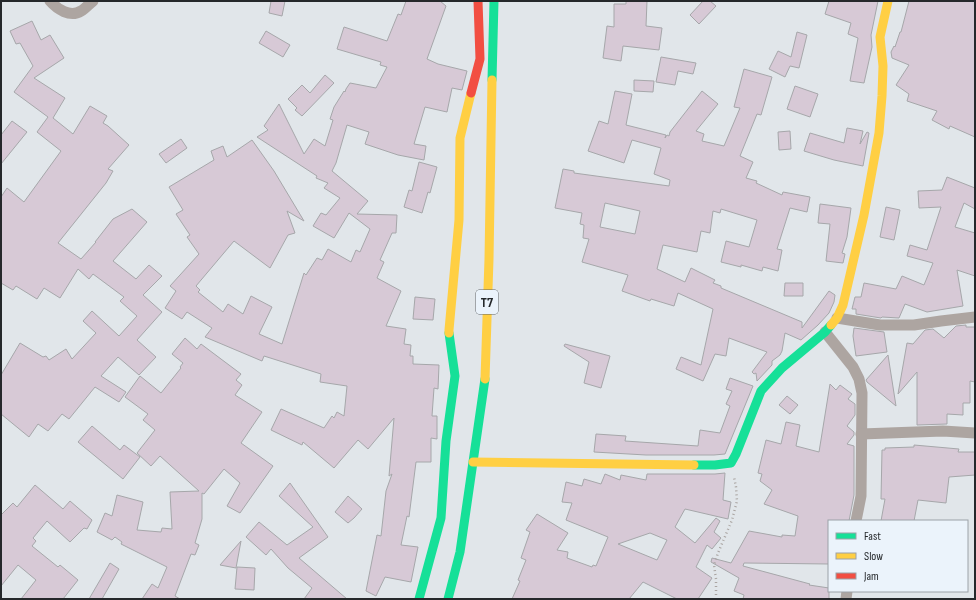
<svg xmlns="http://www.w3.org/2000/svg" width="976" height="600" font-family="'Sofia Sans Condensed',sans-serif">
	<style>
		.building { fill: #d7c9d6; stroke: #a6a7aa; fill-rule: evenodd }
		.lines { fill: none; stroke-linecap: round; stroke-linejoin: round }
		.path { stroke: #aaa5a2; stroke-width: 2.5; stroke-dasharray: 1 3; stroke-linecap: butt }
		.street { stroke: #ada5a1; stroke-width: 11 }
		.fast { stroke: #16e098; stroke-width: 9 }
		.slow { stroke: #ffcf43; stroke-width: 9 }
		.jam { stroke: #f24e42; stroke-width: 9 }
		.labels { text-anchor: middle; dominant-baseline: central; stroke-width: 3; stroke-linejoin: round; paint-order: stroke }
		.shield { fill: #ebf3fb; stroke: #606569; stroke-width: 1 }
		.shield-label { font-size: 14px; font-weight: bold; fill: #25282b }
	</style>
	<rect width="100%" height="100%" fill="#e1e6ea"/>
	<g class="building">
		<path d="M271 1H285L282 16 269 13Z"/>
		<path d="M406 1H440L446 6 427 59 438 64 467 71 462 90 452 88 447 112 425 107 414 144 426 146 424 160 398 155 365 144 369 132 347 125 336 163 332 171 368 201 357 214 397 215 396 233H392L380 260 384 262 377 278 401 291 386 326 406 329 404 344 411 345 410 356H413V364L439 365 438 389 434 388 432 416H437V439L431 438V462H416L409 517 407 516 401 545 418 547 411 582 385 577 376 596 366 591 377 535 381 536 386 491 392 474 389 476 394 418 368 449 358 440 334 468 303 442 302 445 271 430 281 409 324 428 332 416 334 418 337 412 344 416 347 386 320 382 321 374 264 356 262 361 205 337 212 328 187 312 182 319 165 308 176 291 170 286 199 254 187 237 190 235 176 214 183 210 169 187 214 160 211 151 223 146 227 157 252 140 274 171 304 221 287 211 295 233 288 235 270 268 234 241 196 286 200 290 198 292 223 312 228 304 243 314 251 296 272 307 259 334 282 344 304 273 306 275 317 258 322 260 328 249 351 262 356 250 360 252 370 229 349 213 334 238 313 226 321 213 326 215 340 198 324 188 328 183 316 178 317 176 257 137 268 130 264 126 279 104 304 154 314 139 325 146 333 120 330 119 334 107 344 91 345 92 346 89 350 83 376 88 387 67 380 65 381 62 337 49 344 27 387 41 398 14 401 15Z"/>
		<path d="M626 1H647L646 26 662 28 659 50 623 46 621 61 603 58 607 26 614 27V4H626Z"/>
		<path d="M703 1H710L716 6 699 24 690 15Z"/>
		<path d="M829 1H878L871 35 872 47 864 83 850 81 858 38 848 34 851 23 825 14Z"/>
		<path d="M909 1H975V137L950 126 949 129 932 120 937 111 907 101 909 94 896 85 909 65 892 58 891 52 894 46 895 47 900 32H901Z"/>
		<path d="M32 21 41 40 50 35 64 58 34 78 65 98 53 118 73 134 90 106 107 116 103 123 108 126 129 145 108 169 113 171 106 183 58 243 81 259 96 242H95L113 219 132 209 147 222 113 261 136 279 149 265 162 276 143 295 162 312 137 340 156 357 139 375 118 357 101 376 126 392 119 402 95 387 69 419 62 414 48 431 38 424 29 437 1 414V375L20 343 43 357 46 356 49 360 66 349 72 359 96 333 83 321 92 311 119 336 137 316 120 301 124 297 93 274 89 279 78 269 60 298 44 288 37 299 16 286 13 290 1 283V197L7 188 24 202 61 151 37 132 48 117 14 92 33 66 20 43 16 44 10 31Z"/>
		<path d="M266 31 290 45 283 57 259 43Z"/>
		<path d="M797 32 807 35 799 68 790 66 785 77 769 69 778 51 791 57Z"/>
		<path d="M661 57 696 63 693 74 678 71 675 85 656 82Z"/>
		<path d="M744 69 772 77 761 115 757 114 740 156 753 162 746 178 757 181 756 183 782 195 783 192 810 197 807 212 790 208 777 249 782 250 778 271 763 267 762 271 741 265V267L721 262 726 241 749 247 757 220 721 209 720 213 713 211 710 233 701 231 697 252 663 245 657 269 685 282 691 268 715 280 713 283 721 286V288L802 322V328L829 291 835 295 834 302 829 313 818 325 801 340 785 333 782 351 780 355 772 361V365L757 381 756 373 754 374 752 372 767 352 729 338 726 356 715 354 703 381 676 369 681 357 701 365 713 309 678 293 674 306 651 299 650 301 622 291 628 275 582 262 589 239 583 238 584 225 580 224 582 213 555 208 563 169 574 171V173L669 186 670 180 654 174 661 148 632 140 624 163 588 151 599 121 608 124 615 91 632 94 626 125 666 135 665 138 667 135 669 136 670 132 702 91 718 104 696 131 704 134 702 141 724 146 740 108 734 107ZM605 203 640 211 635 234 600 227Z"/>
		<path d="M325 75 334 83 302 116 295 110 297 108 288 99 302 85 310 93Z"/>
		<path d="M634 80 654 81 653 92 634 91Z"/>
		<path d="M795 86 818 94 810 117 787 109Z"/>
		<path d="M12 121 27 132 1 164V135Z"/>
		<path d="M847 128 863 131 860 144 867 132 869 133 863 166 834 160 804 151 810 133 844 143Z"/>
		<path d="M790 131 791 149 779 150 778 132Z"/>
		<path d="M181 139 187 148 166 163 159 154Z"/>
		<path d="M419 162 437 167 430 193 428 192 422 213 404 207 409 190 412 191Z"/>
		<path d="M947 177 975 188V209L964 203 955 227 975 233V276L957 270 963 306 927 312 905 304 899 318 882 317 881 318 856 314V309H852L855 297H861L864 283 896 289 902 276 924 285 933 263 907 256 910 245 927 250 941 207 919 208 918 191 942 190Z"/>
		<path d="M820 204 851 208 847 237 842 253 845 254 843 263 826 261 830 224 818 223Z"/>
		<path d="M886 207 900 210 894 240 880 237Z"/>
		<path d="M785 283H803V296H784Z"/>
		<path d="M415 297 435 299 433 320 413 319Z"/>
		<path d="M966 325V327H975V382L970 381V403H963V415L947 414V424L917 425V372L898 394 907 343 913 344 925 330 933 329 944 338 956 326Z"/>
		<path d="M854 328 884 332 887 352 856 356 853 336Z"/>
		<path d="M185 338 197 349 201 344 241 374 236 380 242 385 235 395 262 412 241 443 273 466 240 513 227 506 240 483 224 469 204 494 202 493V519L195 543 199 545 195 555 191 554 175 596 180 599H142L152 584 158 588 167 567 121 544 122 542 115 537 112 540 97 532 105 513 112 516 117 495 143 502 137 530 161 532 162 528 172 529 170 492 199 491 160 456 151 466 137 453 155 430 143 420 148 414 125 397 140 376 161 393 181 368 180 367 183 363 172 354Z"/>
		<path d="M565 344 610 356 601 388 584 383 589 362 564 346Z"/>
		<path d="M888 355 896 406 867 382 866 380Z"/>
		<path d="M730 378 753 386 725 454 714 455H646L594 452 596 434 626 436 625 441 698 446 700 430 720 433 730 406 726 404 732 391 726 389Z"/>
		<path d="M830 384 836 390 840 385 852 394 848 399 855 404V415L847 426 854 432V435L847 444 854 446V495L849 521H829V564L744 563 743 566 810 584 809 585 829 588V599H743L744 595 734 591 739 578 711 562 712 558 731 563 749 531 782 537V535L795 536 798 516 764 504 772 490 760 481 762 474 758 473 766 440 781 444 786 422 800 425 796 446 819 452Z"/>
		<path d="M787 396 798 405 790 414 779 405Z"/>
		<path d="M92 426 120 450 124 445 140 457 123 479 78 442Z"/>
		<path d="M914 445 959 449 958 452H975V475L949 477 946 503 918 500 914 521H881L885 499H881L882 450H885V448L914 447Z"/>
		<path d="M725 473 723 500 731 502 728 519 685 509 675 527 695 543 716 518 720 521 714 532 721 538 712 549 707 545 696 567 712 578 698 599H677L643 582 629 599H512L520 581 518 580 526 560 521 558 530 532 526 530 537 514 568 533 557 550 568 552 567 558 592 567 593 565 596 566 608 537 566 520 572 503 562 502 566 482 582 486 584 479 601 484 605 474 620 480 621 475 646 480 647 474H715ZM650 533 667 540 657 560 618 544Z"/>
		<path d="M290 483 328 537 299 558 347 599H304L312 588 288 568 271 549 266 555 246 537 259 522 287 545 313 527 279 496Z"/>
		<path d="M35 485 63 509 70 501 92 520 87 529 84 528 70 542 47 521 33 538 36 541 32 546 58 567 60 565 78 580 63 599H21L36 580 18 565 1 586V515L13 503 17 507Z"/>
		<path d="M348 496 362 509 354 518 348 523 335 512Z"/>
		<path d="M241 541 236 568 220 565Z"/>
		<path d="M110 563 119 569 102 599H89Z"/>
		<path d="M237 567 255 568 254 590 235 589Z"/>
	</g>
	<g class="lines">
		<path class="path" d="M716 599V579L714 565 718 553 732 520 737 501 736 487 734 477"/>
		<g class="street">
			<path d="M50 1C57 9 70 18 81 11 85 9 89 4 93 1"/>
			<path d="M837 318 880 325H914L941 321 975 317"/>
			<path d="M825 332 853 367 859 379 862 393 861 496 856 521"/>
			<path d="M861 434 943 431 975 433"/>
			<path d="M846 599 847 591"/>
		</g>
		<g class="fast">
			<path d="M492 80 494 1"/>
			<path d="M694 465H715L731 463 736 454 761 391 782 368 825 332 831 325"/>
			<path d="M419 599 441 518 446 441 455 376 449 333"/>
			<path d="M448 599 460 552 485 379"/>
		</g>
		<g class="slow">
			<path d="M831 325 837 318 843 305 864 215 879 133 882 96 883 66 880 37 888 1"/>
			<path d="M449 333V330L459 220 460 138 471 93"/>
			<path d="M485 379 489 259 492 80"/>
			<path d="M473 462 694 465"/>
		</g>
		<path class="jam" d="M471 93 480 59 478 1"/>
	</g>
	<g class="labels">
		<rect class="shield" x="476" y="290" width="22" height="24" rx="3"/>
		<g class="shield-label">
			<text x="487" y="302">T7</text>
		</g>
	</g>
	<rect width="976" height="600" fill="none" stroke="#25282b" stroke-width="4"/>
	<rect x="828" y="520" width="140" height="72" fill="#ebf3fb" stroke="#9ca2a8"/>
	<rect x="836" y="533" width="20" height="6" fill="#16e098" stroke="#9ca2a8"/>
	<text x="864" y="540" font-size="12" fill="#25282b">Fast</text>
	<rect x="836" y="553" width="20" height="6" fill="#ffcf43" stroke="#9ca2a8"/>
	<text x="864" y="560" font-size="12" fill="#25282b">Slow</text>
	<rect x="836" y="573" width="20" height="6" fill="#f24e42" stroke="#9ca2a8"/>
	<text x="864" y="580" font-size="12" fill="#25282b">Jam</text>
</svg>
